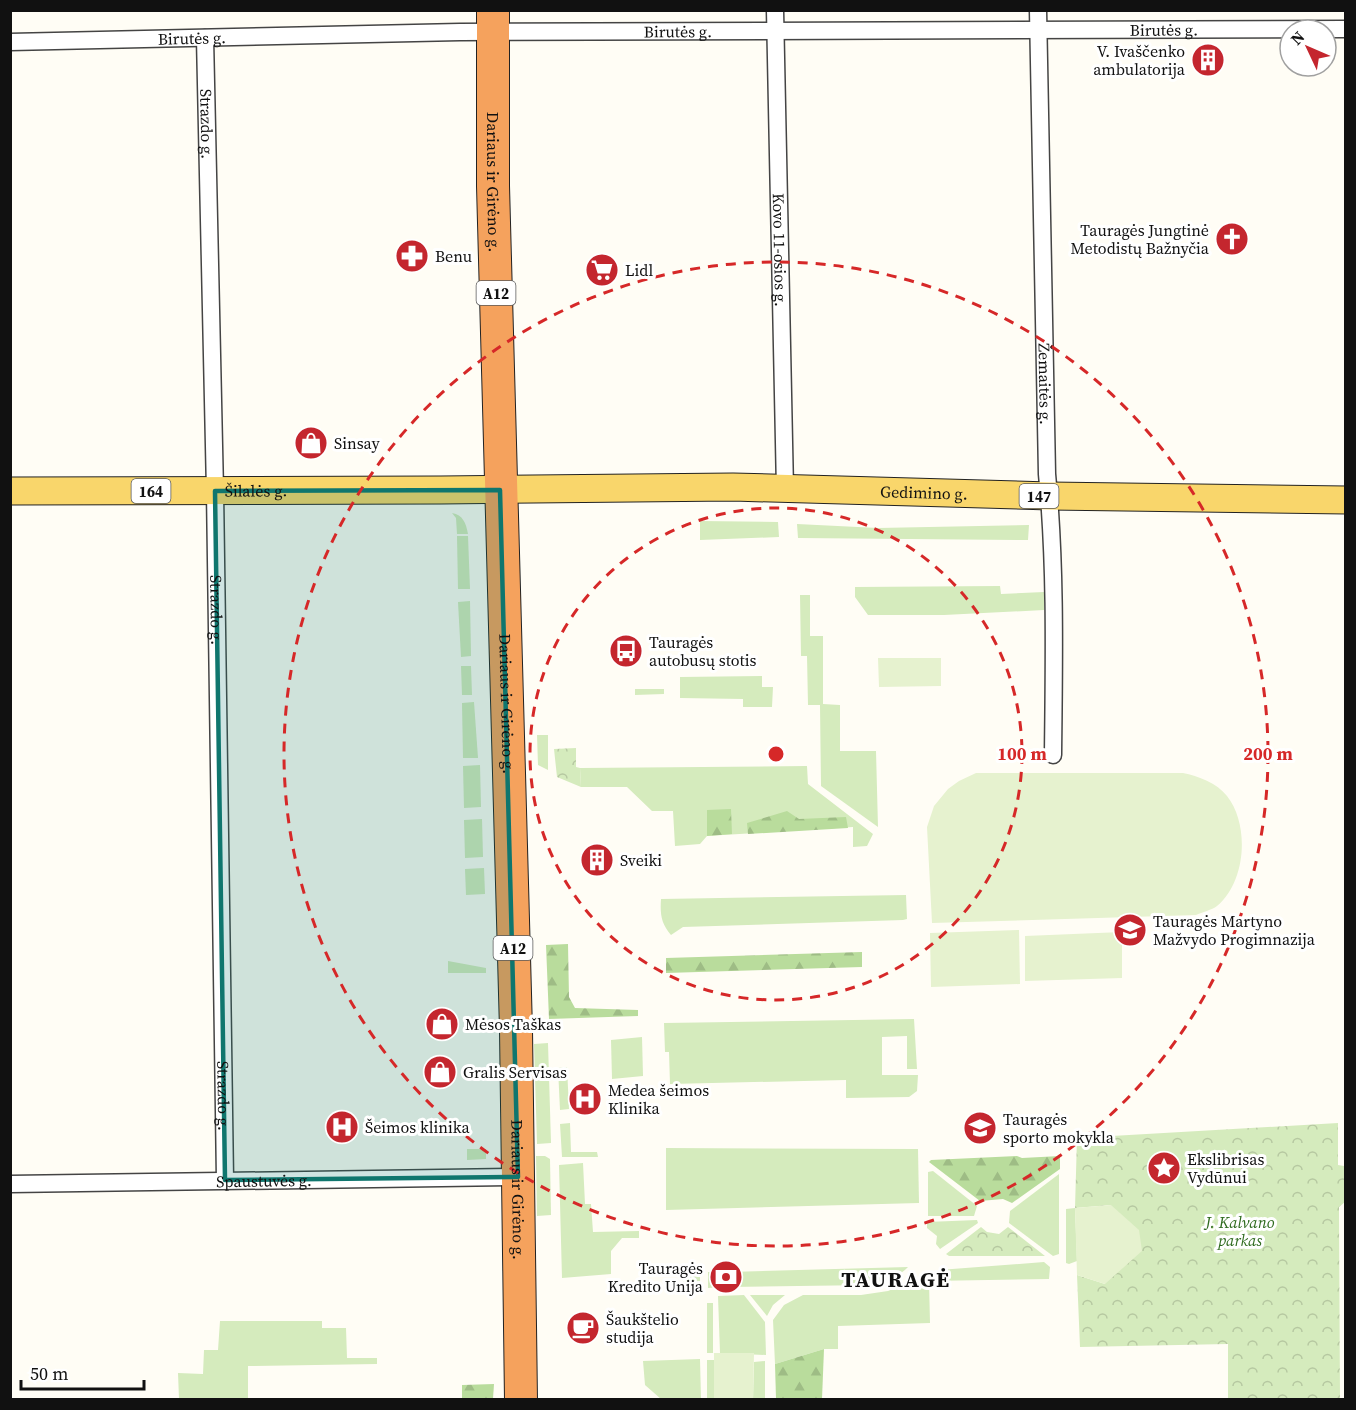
<svg xmlns="http://www.w3.org/2000/svg" width="1356" height="1410" font-family="'Source Serif 4',serif">
	<style>
		.grass { fill: #d5ebbd }
		.forest { fill: url(#forest-firs) }
		.park { fill: url(#park-crowns) }
		.pitch { fill: #e6f2cf }
		.lines { fill: none; stroke-linecap: round; stroke-linejoin: round }
		.street-casing { stroke: #444; stroke-width: 19 }
		.primary-casing { stroke: #222; stroke-width: 29 }
		.highway-casing { stroke: #222; stroke-width: 34 }
		.street { stroke: #fff; stroke-width: 16 }
		.primary { stroke: #f9d66b; stroke-width: 27 }
		.highway { stroke: #f5a25d; stroke-width: 32 }
		.marked { fill: #0f766e; fill-opacity: 0.2; stroke: #0f766e; stroke-width: 4.5; stroke-linejoin: round }
		.ring { fill: none; stroke: #d62828; stroke-width: 3; stroke-dasharray: 10 8 }
		.labels { text-anchor: middle; dominant-baseline: central; stroke-width: 6; stroke-linejoin: round; paint-order: stroke }
		.shield { fill: #fff; stroke: #585858; stroke-width: 1.5 }
		.shield-label { font-size: 15px; font-weight: bold; fill: #111 }
		.street-label { font-size: 16px; fill: #111; stroke: #fff }
		.poi-label { font-size: 16px; fill: #111; stroke: #fff; text-anchor: start }
		.park-label { font-size: 16px; font-style: italic; fill: #2f6b1f; stroke: #fff }
		.district-label { font-size: 22px; font-weight: bold; letter-spacing: 1.5px; fill: #111; stroke: #fff }
		.centre { fill: #d62828; stroke: #fff; stroke-width: 3 }
		.ring-label { font-size: 18px; text-anchor: middle; font-weight: bold; fill: #d62828; stroke: #fff; stroke-width: 6; stroke-linejoin: round; paint-order: stroke }
	</style>
	<defs>
		<pattern id="forest-firs" width="22" height="20" patternUnits="userSpaceOnUse" patternTransform="scale(1.5)"><rect width="22" height="20" fill="#b9dc9c"/><path d="M5 1l3.5 6h-7zM16 11l3.5 6h-7z" fill="#9ebc85"/></pattern>
		<pattern id="park-crowns" width="20" height="18" patternUnits="userSpaceOnUse" patternTransform="scale(1.5)"><rect width="20" height="18" fill="#d5ebbd"/><path d="M2 6a3 3 0 1 1 6 0M12 15a3 3 0 1 1 6 0" fill="none" stroke="#b6c8a1"/></pattern>
	</defs>
	<rect width="100%" height="100%" fill="#fffdf5"/>
	<g class="grass">
		<path d="M452 513C463 515 466 523 468 534H457L456 518Z"/>
		<path d="M700 521 778 522 779 537 700 540Z"/>
		<path d="M797 524 878 528 1029 525 1028 540 798 538Z"/>
		<path d="M457 536H468L470 589H458Z"/>
		<path d="M1000 586 1001 594 1044 592V610L944 615H868L855 597V587Z"/>
		<path d="M800 595H810V636H823V704L840 705V751H876L878 827 821 786 820 705H808L807 656H801Z"/>
		<path d="M470 601 471 656 461 657 458 602Z"/>
		<path d="M461 666H471L472 695H462Z"/>
		<path d="M762 676V687H773L772 707H743V699L680 698V677Z"/>
		<path d="M635 689H664V694L635 695Z"/>
		<path d="M474 702 478 758H463L462 703Z"/>
		<path d="M537 735H548V770L538 765Z"/>
		<path d="M480 765 481 807 464 808 463 766Z"/>
		<path d="M807 766 808 784 873 834 867 846 853 847V827L707 836 700 844 675 846 673 811H652L627 787H581L580 768Z"/>
		<path d="M482 819 483 857 465 858 464 820Z"/>
		<path d="M484 868 485 894 466 895 465 869Z"/>
		<path d="M906 895 907 919 903 920 683 927 671 935C661 923 660 914 661 899Z"/>
		<path d="M448 961 486 968V973H448Z"/>
		<path d="M914 1019 917 1069H907V1036L882 1037V1075H918L917 1091 909 1097 846 1098V1080L670 1084 669 1052H665L664 1023Z"/>
		<path d="M642 1037 643 1076 612 1079 611 1040Z"/>
		<path d="M548 1043 551 1143 537 1144 534 1044Z"/>
		<path d="M567 1067 569 1109 560 1110 558 1068Z"/>
		<path d="M570 1123 571 1152H597L598 1157H562L560 1124Z"/>
		<path d="M666 1148 918 1149 919 1203 666 1210Z"/>
		<path d="M467 1149H486V1159L467 1160Z"/>
		<path d="M536 1156H545L550 1159 551 1215 537 1216Z"/>
		<path d="M583 1163 585 1204H591L593 1232 639 1231V1238H622L611 1251V1274L562 1278 559 1165Z"/>
		<path d="M933 1171 977 1206 974 1216H928V1172Z"/>
		<path d="M1059 1174V1254L1053 1256 1009 1223 1010 1211Z"/>
		<path d="M1075 1208 1077 1261 1069 1264 1066 1263V1209Z"/>
		<path d="M977 1220 978 1223 940 1249 936 1244 937 1236 927 1228V1222Z"/>
		<path d="M1044 1262 1050 1267 1049 1279 929 1281 930 1323 838 1326V1349H824L775 1364 773 1320 784 1305 803 1295H861L888 1291 939 1270Z"/>
		<path d="M908 1267C897 1278 886 1282 871 1285L730 1287 729 1272Z"/>
		<path d="M680 1271H700V1288H688L681 1279Z"/>
		<path d="M708 1272H723L724 1287 708 1288Z"/>
		<path d="M744 1295 765 1322 766 1355 720 1353 718 1296Z"/>
		<path d="M750 1295H785L773 1305 767 1316Z"/>
		<rect x="707" y="1303" width="6" height="50"/>
		<path d="M220 1321H322V1328H346L347 1358H377V1364L248 1366V1399H179L178 1373 203 1374 204 1350H218Z"/>
		<path d="M700 1359 701 1399H661L645 1385 643 1361Z"/>
		<rect x="707" y="1360" width="7" height="39"/>
		<path d="M765 1361V1399L753 1400 754 1362Z"/>
	</g>
	<g class="forest">
		<path d="M731 809 732 834 707 836V810Z"/>
		<path d="M787 811 799 819 846 817 848 828 748 834 747 823Z"/>
		<path d="M568 944 569 997 575 1008 638 1010V1016L549 1019 546 945Z"/>
		<path d="M862 952V967L666 973V958Z"/>
		<path d="M1017 1156 1022 1158 1060 1156V1169L1012 1203 1003 1199 980 1201 929 1162 931 1160Z"/>
		<path d="M824 1349 822 1399H776L775 1364Z"/>
		<path d="M494 1384 493 1399H462V1385Z"/>
	</g>
	<g class="park">
		<path d="M576 748V767L580 768 581 787 557 777 554 749Z"/>
		<path d="M1338 1123V1165L1344 1166 1345 1202 1339 1207 1340 1399H1228V1344L1080 1347 1077 1275 1105 1284 1111 1205 1075 1208 1077 1138Z"/>
		<path d="M981 1227 987 1232 999 1234 1008 1227 1045 1256H949L946 1254Z"/>
	</g>
	<g class="pitch">
		<path d="M878 658H941V686L879 687Z"/>
		<path d="M976 773H1183C1198 776 1217 783 1227 796 1250 825 1246 882 1217 906 1212 910 1202 912 1196 915L932 923 927 827 934 806 948 789 959 781Z"/>
		<path d="M1019 930 1020 984 931 987 930 933Z"/>
		<path d="M1122 932V978L1025 981V936Z"/>
		<path d="M1111 1205 1139 1230 1142 1251 1105 1284 1077 1275 1075 1208Z"/>
		<path d="M714 1353H754L753 1399H714Z"/>
	</g>
	<g class="lines">
		<defs>
			<g id="street">
				<path id="s1" d="M775 10 785 490"/>
				<path id="s2" d="M1038 10 1047 474C1056 567 1054 661 1053 755"/>
				<path id="s3" d="M205 38 215 491 225 1180"/>
				<path id="s4" d="M10 42 460 32 1346 29"/>
				<path id="s5" d="M10 1184 518 1177"/>
			</g>
			<g id="primary">
				<path id="s6" d="M10 491 441 490 733 487 1050 496 1346 500"/>
			</g>
			<g id="highway">
				<path id="s7" d="M493 10V186L516 1030 521 1400"/>
			</g>
		</defs>
		<use href="#street" class="street-casing"/>
		<use href="#primary" class="primary-casing"/>
		<use href="#highway" class="highway-casing"/>
		<use href="#street" class="street"/>
		<use href="#primary" class="primary"/>
		<use href="#highway" class="highway"/>
	</g>
	<path class="marked" d="M500 490 518 1177 225 1180 215 491Z"/>
	<g class="ring">
		<circle cx="776" cy="754" r="246"/>
		<circle cx="776" cy="754" r="492"/>
	</g>
	<defs>
		<symbol id="building-disc" viewBox="-11 -11 22 22"><circle r="9.5" fill="#c4262e" stroke="#fff"/><path d="M-4-6H4V6H1V3H-1V6H-4ZM-2.5-4.3h1.7v1.8h-1.7ZM.8-4.3h1.7v1.8H.8ZM-2.5-1h1.7V.8h-1.7ZM.8-1h1.7V.8H.8Z" fill="#fff"/></symbol>
		<symbol id="church-disc" viewBox="-11 -11 22 22"><circle r="9.5" fill="#c4262e" stroke="#fff"/><path d="M-1.2-6h2.4v3.5h3.3v2.4h-3.3V6h-2.4V-.1h-3.3v-2.4h3.3Z" fill="#fff"/></symbol>
		<symbol id="pharmacy-disc" viewBox="-11 -11 22 22"><circle r="9.5" fill="#c4262e" stroke="#fff"/><path d="M-2-6h4v4h4v4h-4v4h-4v-4h-4v-4h4Z" fill="#fff"/></symbol>
		<symbol id="supermarket-disc" viewBox="-11 -11 22 22"><circle r="9.5" fill="#c4262e" stroke="#fff"/><path d="M-6-5.5h2.5l.6 2H6L4.5 2H-2.5L-4.4-4H-6ZM-1.5 3.2a1.3 1.3 0 1 0 .1 0ZM3 3.2a1.3 1.3 0 1 0 .1 0Z" fill="#fff"/></symbol>
		<symbol id="shop-disc" viewBox="-11 -11 22 22"><circle r="9.5" fill="#c4262e" stroke="#fff"/><path d="M-5-2.5h2.3a2.7 3.5 0 0 1 5.4 0H5L5.5 6h-11ZM-1.5-2.5h3a1.5 2.3 0 0 0-3 0Z" fill="#fff"/></symbol>
		<symbol id="bus-disc" viewBox="-11 -11 22 22"><circle r="9.5" fill="#c4262e" stroke="#fff"/><path d="M-5-6H5V4H4V6H2V4H-2V6H-4V4H-5ZM-3.5-4V0h7V-4ZM-3.5 1.2v1.5H-2V1.2ZM2 1.2v1.5H3.5V1.2Z" fill="#fff"/></symbol>
		<symbol id="school-disc" viewBox="-11 -11 22 22"><circle r="9.5" fill="#c4262e" stroke="#fff"/><path d="M0-5L7-2L0 1L-7-2ZM-4 1L0 2.5L4 1V4Q0 6-4 4Z" fill="#fff"/></symbol>
		<symbol id="hospital-disc" viewBox="-11 -11 22 22"><circle r="9.5" fill="#c4262e" stroke="#fff"/><path d="M-5-5h3v3.5h4V-5h3V5h-3V1.5h-4V5h-3Z" fill="#fff"/></symbol>
		<symbol id="sight-disc" viewBox="-11 -11 22 22"><circle r="9.5" fill="#c4262e" stroke="#fff"/><path d="M0-6L1.8-2.2L6-1.7L2.9 1.2L3.7 5.4L0 3.3L-3.7 5.4L-2.9 1.2L-6-1.7L-1.8-2.2Z" fill="#fff"/></symbol>
		<symbol id="bank-disc" viewBox="-11 -11 22 22"><circle r="9.5" fill="#c4262e" stroke="#fff"/><path d="M-6-4H6V4H-6ZM0-2.3a2.3 2.3 0 1 0 0 4.6a2.3 2.3 0 1 0 0-4.6Z" fill="#fff"/></symbol>
		<symbol id="cafe-disc" viewBox="-11 -11 22 22"><circle r="9.5" fill="#c4262e" stroke="#fff"/><path d="M-5.5-4.5H6V0H3Q3 3.5 0 3.5H-2.5Q-5.5 3.5-5.5 0ZM3-3.2v2h1.7v-2ZM-6 4.5H4V6H-6Z" fill="#fff"/></symbol>
	</defs>
	<g fill-rule="evenodd">
		<use href="#building-disc" x="1189" y="41" width="38" height="38"/>
		<use href="#church-disc" x="1213" y="220" width="38" height="38"/>
		<use href="#pharmacy-disc" x="393" y="237" width="38" height="38"/>
		<use href="#supermarket-disc" x="583" y="251" width="38" height="38"/>
		<use href="#shop-disc" x="292" y="424" width="38" height="38"/>
		<use href="#bus-disc" x="607" y="632" width="38" height="38"/>
		<use href="#building-disc" x="578" y="841" width="38" height="38"/>
		<use href="#school-disc" x="1111" y="911" width="38" height="38"/>
		<use href="#shop-disc" x="423" y="1005" width="38" height="38"/>
		<use href="#shop-disc" x="421" y="1053" width="38" height="38"/>
		<use href="#hospital-disc" x="566" y="1080" width="38" height="38"/>
		<use href="#hospital-disc" x="323" y="1108" width="38" height="38"/>
		<use href="#school-disc" x="961" y="1109" width="38" height="38"/>
		<use href="#sight-disc" x="1145" y="1149" width="38" height="38"/>
		<use href="#bank-disc" x="707" y="1258" width="38" height="38"/>
		<use href="#cafe-disc" x="564" y="1309" width="38" height="38"/>
	</g>
	<g class="labels">
		<g class="shield">
			<rect x="476.5" y="281" width="39" height="24" rx="4.5"/>
			<rect x="131.5" y="479" width="39" height="24" rx="4.5"/>
			<rect x="1019.5" y="484" width="39" height="24" rx="4.5"/>
			<rect x="493.5" y="936" width="39" height="24" rx="4.5"/>
		</g>
		<g class="shield-label">
			<text x="496" y="293">A12</text>
			<text x="151" y="491">164</text>
			<text x="1039" y="496">147</text>
			<text x="513" y="948">A12</text>
		</g>
		<g class="street-label">
			<text stroke="none"><textPath href="#s4" startOffset="1154">Birutės g.</textPath></text>
			<text stroke="none"><textPath href="#s4" startOffset="668">Birutės g.</textPath></text>
			<text stroke="none"><textPath href="#s4" startOffset="182">Birutės g.</textPath></text>
			<text stroke="none"><textPath href="#s3" startOffset="86">Strazdo g.</textPath></text>
			<text stroke="none"><textPath href="#s7" startOffset="172">Dariaus ir Girėno g.</textPath></text>
			<text stroke="none"><textPath href="#s1" startOffset="240">Kovo 11-osios g.</textPath></text>
			<text stroke="none"><textPath href="#s2" startOffset="374">Žemaitės g.</textPath></text>
			<text stroke="none"><textPath href="#s6" startOffset="246">Šilalės g.</textPath></text>
			<text stroke="none"><textPath href="#s6" startOffset="914">Gedimino g.</textPath></text>
			<text stroke="none"><textPath href="#s3" startOffset="572">Strazdo g.</textPath></text>
			<text stroke="none"><textPath href="#s7" startOffset="694">Dariaus ir Girėno g.</textPath></text>
			<text stroke="none"><textPath href="#s3" startOffset="1058">Strazdo g.</textPath></text>
			<text stroke="none"><textPath href="#s5" startOffset="254">Spaustuvės g.</textPath></text>
			<text stroke="none"><textPath href="#s7" startOffset="1180">Dariaus ir Girėno g.</textPath></text>
		</g>
		<g class="poi-label">
			<text x="1185" y="51" text-anchor="end">V. Ivaščenko<tspan x="1185" dy="18">ambulatorija</tspan></text>
			<text x="1209" y="230" text-anchor="end">Tauragės Jungtinė<tspan x="1209" dy="18">Metodistų Bažnyčia</tspan></text>
			<text x="435" y="256">Benu</text>
			<text x="625" y="270">Lidl</text>
			<text x="334" y="443">Sinsay</text>
			<text x="649" y="642">Tauragės<tspan x="649" dy="18">autobusų stotis</tspan></text>
			<text x="620" y="860">Sveiki</text>
			<text x="1153" y="921">Tauragės Martyno<tspan x="1153" dy="18">Mažvydo Progimnazija</tspan></text>
			<text x="465" y="1024">Mėsos Taškas</text>
			<text x="463" y="1072">Gralis Servisas</text>
			<text x="608" y="1090">Medea šeimos<tspan x="608" dy="18">Klinika</tspan></text>
			<text x="1003" y="1119">Tauragės<tspan x="1003" dy="18">sporto mokykla</tspan></text>
			<text x="365" y="1127">Šeimos klinika</text>
			<text x="1187" y="1159">Ekslibrisas<tspan x="1187" dy="18">Vydūnui</tspan></text>
			<text x="703" y="1268" text-anchor="end">Tauragės<tspan x="703" dy="18">Kredito Unija</tspan></text>
			<text x="606" y="1319">Šaukštelio<tspan x="606" dy="18">studija</tspan></text>
		</g>
		<g class="park-label">
			<text x="1240" y="1222">J. Kalvano<tspan x="1240" dy="18">parkas</tspan></text>
		</g>
		<g class="district-label">
			<text x="896" y="1279">TAURAGĖ</text>
		</g>
	</g>
	<circle cx="776" cy="754" r="9" class="centre"/>
	<g class="ring-label">
		<text x="1022" y="760">100 m</text>
		<text x="1268" y="760">200 m</text>
	</g>
	<rect width="1356" height="1410" fill="none" stroke="#111111" stroke-width="24"/>
	<g transform="translate(1308 48) rotate(314)"><circle r="28" fill="#ffffff" stroke="#a0a0a0" stroke-width="1.5"/>
	<path d="M0-4.5L10 22L0 15L-10 22Z" fill="#c4262e"/>
	<text y="-9" font-size="16" font-weight="bold" text-anchor="middle" fill="#111111">N</text>
	</g>
	<path d="M21 1380v9h123v-9" fill="none" stroke="#111111" stroke-width="3"/>
	<text x="30" y="1380" font-size="18" fill="#111111" stroke="#ffffff" stroke-width="4.5" paint-order="stroke">50 m</text>
</svg>
